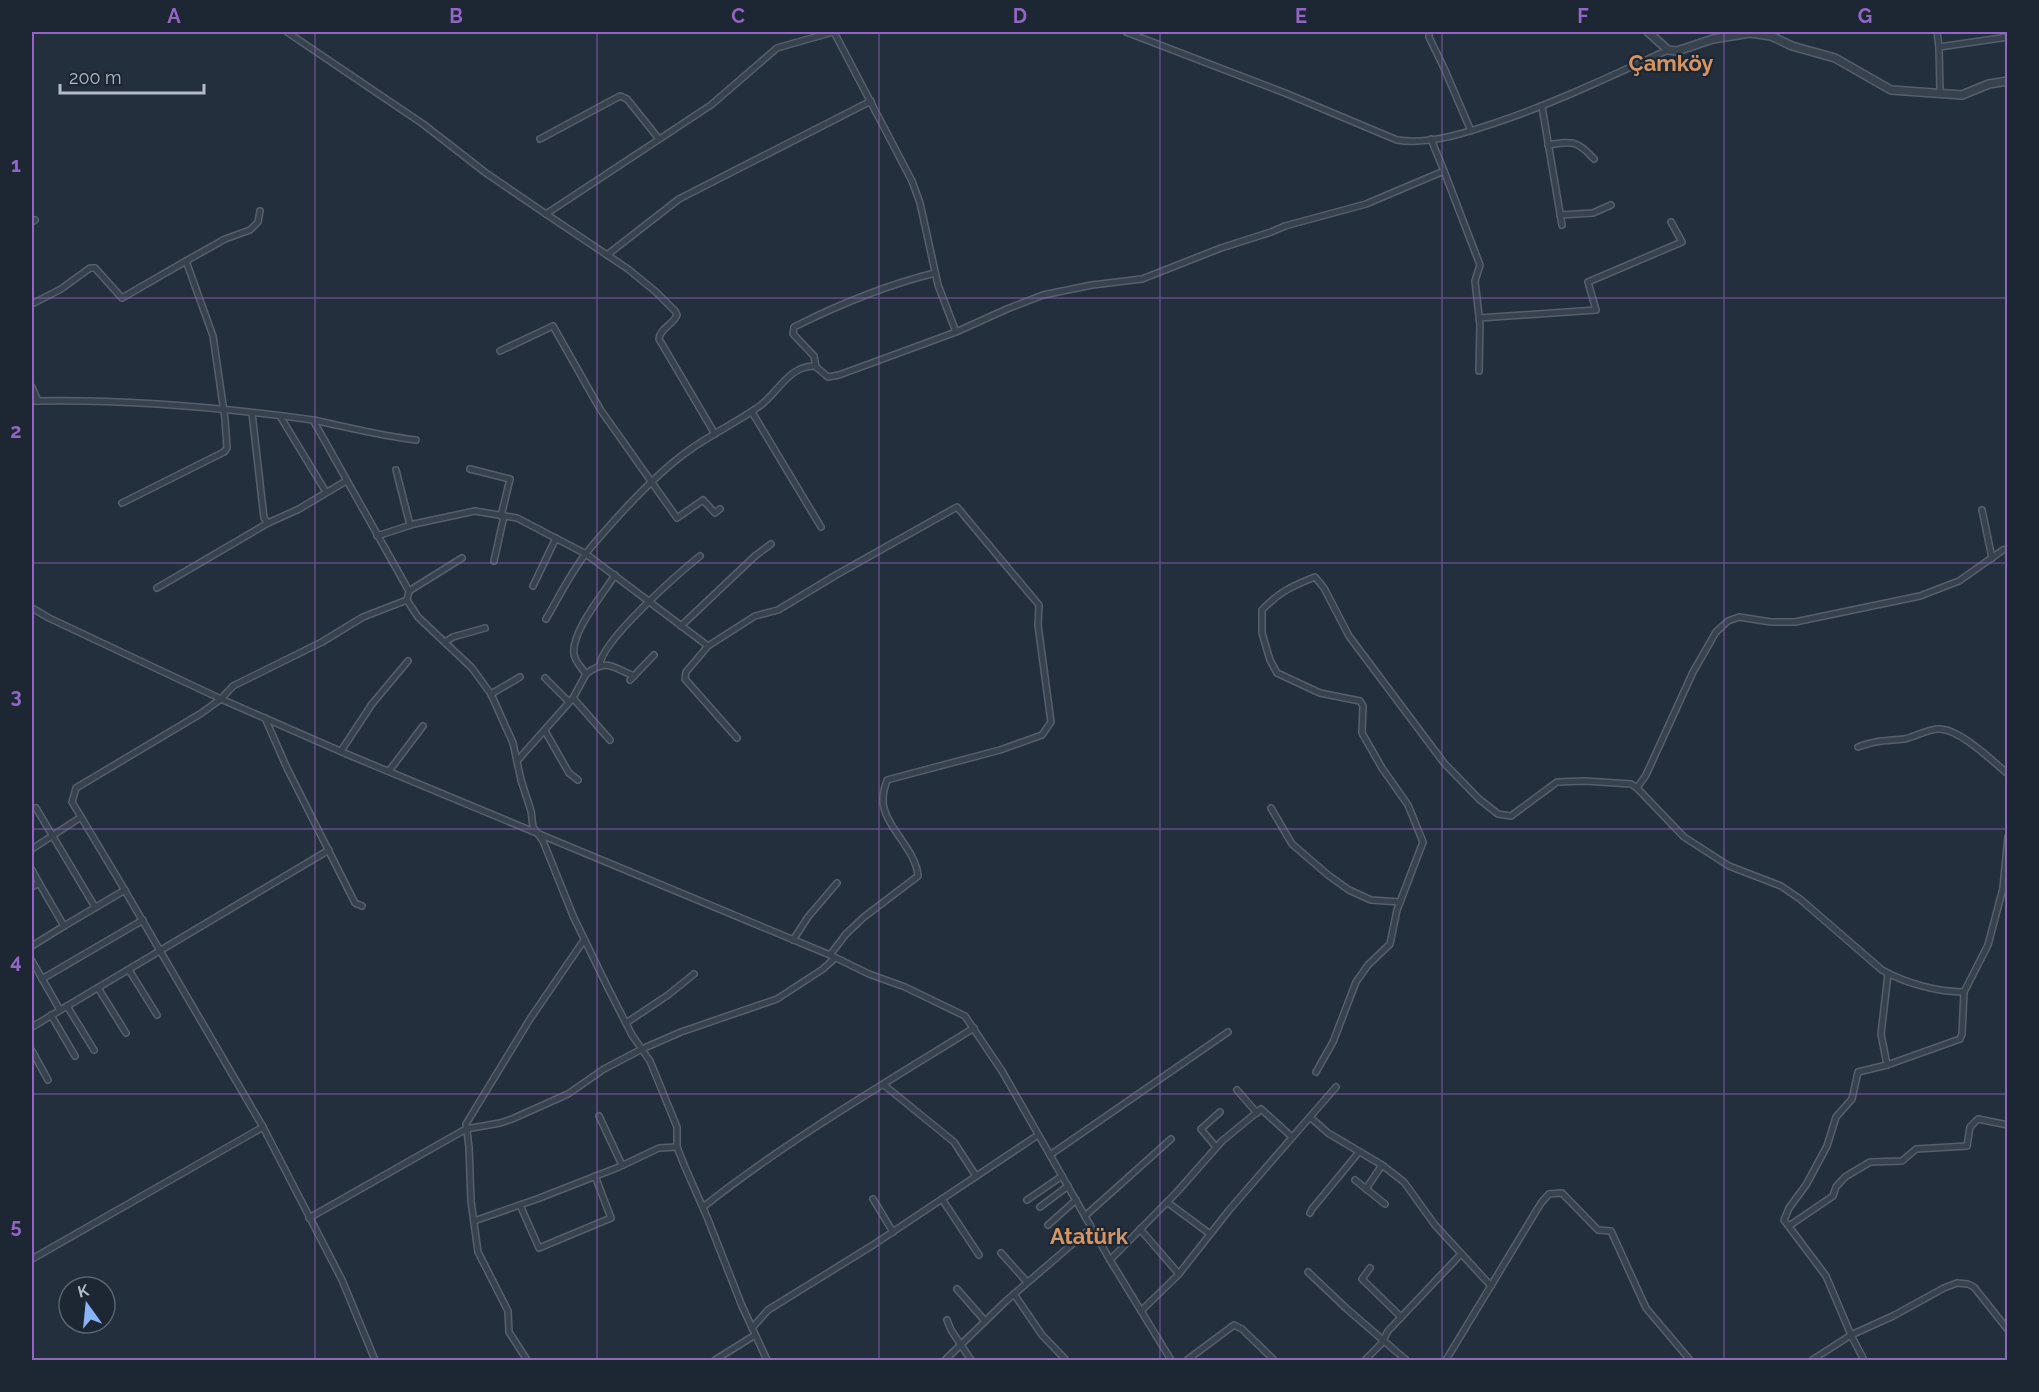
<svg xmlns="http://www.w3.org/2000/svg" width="2039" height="1392" font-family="Raleway,sans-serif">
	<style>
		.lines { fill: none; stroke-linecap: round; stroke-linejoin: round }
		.minor-casing { stroke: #565f6c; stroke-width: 8 }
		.tertiary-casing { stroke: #565f6c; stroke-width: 10 }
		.minor { stroke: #38414e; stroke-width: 5 }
		.tertiary { stroke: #38414e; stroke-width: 7 }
		.grid { fill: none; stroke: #9266c3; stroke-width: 1.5; stroke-opacity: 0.55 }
		.labels { text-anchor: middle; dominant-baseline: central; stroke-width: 4.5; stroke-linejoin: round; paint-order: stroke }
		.district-label { font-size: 22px; font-weight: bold; fill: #d59563; stroke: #1d2633 }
		.neatline { fill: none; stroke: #9266c3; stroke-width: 2 }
		.grid-label { font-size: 20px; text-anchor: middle; font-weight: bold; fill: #9266c3 }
	</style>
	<rect width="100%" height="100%" fill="#242f3e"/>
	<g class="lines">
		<defs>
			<g id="minor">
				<path d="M287 32 423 124 486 173 546 214 628 269 656 292 675 311 677 315C673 325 660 328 659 339L715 434"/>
				<path d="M834 32 912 181 920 203 938 285 956 332"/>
				<path d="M1126 32 1285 93 1397 140C1429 145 1465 133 1495 123 1555 103 1611 76 1668 50"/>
				<path d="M1429 32V37L1444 68 1471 131"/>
				<path d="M1937 32 1939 47 1940 92"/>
				<path d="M1939 47 2008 37"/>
				<path d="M1542 107 1562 225"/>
				<path d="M540 139 620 96 627 99 659 139"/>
				<path d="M1548 145C1572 141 1577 140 1594 159"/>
				<path d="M1444 171 1480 265 1475 281 1480 325 1479 371"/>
				<path d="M546 214 711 105 777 48 833 32"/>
				<path d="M1560 215 1593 213 1611 205"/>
				<path d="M32 222 35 220"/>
				<path d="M607 255 679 199 871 101"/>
				<path d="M186 261 225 239 250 230 258 222 260 211"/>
				<path d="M32 304 61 289 90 268H95L122 298 186 261 213 336 225 419 227 448 224 452 122 503"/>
				<path d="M1479 318 1596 310 1588 282 1682 242 1671 222"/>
				<path d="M500 351 553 326 600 409 677 518 703 500 715 513 720 509"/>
				<path d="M816 367 814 356 793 334 794 327C840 304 886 285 935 273"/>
				<path d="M32 387 38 401"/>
				<path d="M32 401C126 399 219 407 313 420L409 591 407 600"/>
				<path d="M752 412 821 527"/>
				<path d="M252 413 264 518 268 523 299 509 346 481"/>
				<path d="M280 416 326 492"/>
				<path d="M313 420C347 427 381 436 416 440"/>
				<path d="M470 469 510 479 501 516"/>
				<path d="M396 470 410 525"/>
				<path d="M1982 510 1992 558"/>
				<path d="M377 536 414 524 475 511 517 518 586 554 708 646 755 616 778 610 836 575 957 507 1039 605 1038 625 1051 722 1042 735 1000 750 887 780C885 786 883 793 883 799 882 825 916 848 918 876L864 917 846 934 830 955"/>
				<path d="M494 561 504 516"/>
				<path d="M533 586 556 538"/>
				<path d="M157 588 268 523"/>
				<path d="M409 591 462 558"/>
				<path d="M32 608 49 618 221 699 349 755 830 955 869 974 905 987 965 1016 1002 1071 1110 1260 1171 1360"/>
				<path d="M546 619C559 597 571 572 587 552 613 521 648 482 680 457 705 437 735 424 761 405 778 392 790 365 815 366L828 377 839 375 956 332 1007 309 1043 295 1092 285 1142 279 1221 248 1271 232 1285 226 1366 204 1444 171 1431 139"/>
				<path d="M681 626 755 556 771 544"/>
				<path d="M445 642 453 637 485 628"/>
				<path d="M708 646 686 672 685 679 737 738"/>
				<path d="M600 665C601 641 679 573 700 556"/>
				<path d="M586 674C607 658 612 667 634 676"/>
				<path d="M545 678 569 702"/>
				<path d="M630 680 654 655"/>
				<path d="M491 694 520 677"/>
				<path d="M573 698 610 740"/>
				<path d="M265 718 287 768 355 903 362 906"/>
				<path d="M545 731 569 773 578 780"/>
				<path d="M1858 747C1878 740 1884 741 1904 739 1915 737 1927 729 1939 729 1960 729 1991 760 2008 774"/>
				<path d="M341 751 372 704 408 661"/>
				<path d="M517 761 573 698 586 674C582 668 575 662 574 654 571 632 603 594 615 575"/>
				<path d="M389 771 423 726"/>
				<path d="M1637 788 1646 775 1693 672 1716 632 1728 621 1739 617 1771 622H1795L1920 596 1959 581 2003 550 2008 549"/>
				<path d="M36 808 95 907"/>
				<path d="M1271 808 1292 844 1328 875 1349 890 1371 900 1400 902"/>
				<path d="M32 849 81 817"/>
				<path d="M32 870 39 883"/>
				<path d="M32 887 39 883 64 926 32 946"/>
				<path d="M64 926 125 890"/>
				<path d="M793 940 808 917 837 883"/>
				<path d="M32 961 60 1010"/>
				<path d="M129 970 157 1015"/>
				<path d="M42 979 143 920"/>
				<path d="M98 988 126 1033"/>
				<path d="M67 1006 94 1050"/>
				<path d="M51 1015 75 1056"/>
				<path d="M626 1023 668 995 694 974"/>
				<path d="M32 1027 329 850"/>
				<path d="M32 1051 48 1080"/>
				<path d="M1887 1065 1960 1039 1962 1034 1964 992"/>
				<path d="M1316 1072 1333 1042 1356 982 1368 965 1390 944 1397 910 1423 842 1408 805 1382 768 1362 733 1363 706 1360 701 1320 693 1277 673 1270 660 1262 633V610C1279 592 1292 586 1315 577L1324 588 1349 636 1444 763 1479 799 1498 814 1511 816 1557 782 1585 781 1631 784 1637 788 1684 837 1729 866 1781 886 1800 899 1882 970C1905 983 1937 992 1964 992L1988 945 2003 888 2008 837"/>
				<path d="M884 1085 954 1142 976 1176"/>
				<path d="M1237 1090 1257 1113"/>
				<path d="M599 1116 622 1165"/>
				<path d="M1310 1117 1328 1133 1382 1165 1404 1182 1435 1225 1491 1286"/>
				<path d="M1216 1147 1201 1129 1220 1112"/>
				<path d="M1050 1155 1228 1032"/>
				<path d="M1355 1180 1385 1204"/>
				<path d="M1366 1189 1382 1165"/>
				<path d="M873 1199 893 1232"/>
				<path d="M942 1199 979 1255"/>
				<path d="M1027 1200 1062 1176"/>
				<path d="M1167 1202 1210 1234"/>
				<path d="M520 1205 539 1248 611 1218 595 1176"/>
				<path d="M703 1207C788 1140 882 1085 974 1028"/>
				<path d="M1040 1207 1068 1186"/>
				<path d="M1310 1213 1312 1209 1359 1152"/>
				<path d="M1085 1216 1171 1139"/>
				<path d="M309 1218 466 1129 500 1123 512 1119 568 1094 604 1069 642 1049 681 1032 777 999 823 969 835 958"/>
				<path d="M474 1221 537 1199 619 1167 659 1148 677 1147"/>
				<path d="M1048 1225 1076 1200"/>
				<path d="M1789 1226 1833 1196 1836 1187 1845 1177 1870 1162 1902 1161 1916 1149 1967 1146 1970 1127 1978 1119 2008 1125"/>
				<path d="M1140 1229 1179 1274"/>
				<path d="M1001 1253 1027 1282"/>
				<path d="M32 1259 263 1127"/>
				<path d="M1110 1260 1177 1192 1222 1141 1261 1109 1292 1137"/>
				<path d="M1370 1268 1362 1279 1401 1317"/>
				<path d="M1308 1272 1347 1309 1406 1360"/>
				<path d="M957 1289 985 1321"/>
				<path d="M1014 1294 1042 1335 1065 1359"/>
				<path d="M1141 1311 1178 1275 1230 1209 1336 1087"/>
				<path d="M947 1320 951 1330 971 1360"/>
				<path d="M752 1328 768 1310 873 1245 1038 1135"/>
				<path d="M375 1360 342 1280 263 1127 117 877 72 802 76 788 200 714 221 699 233 686 322 642 363 617 407 600 418 617 472 668 491 694 513 743 521 780 531 811 533 827 543 841 574 918 608 988 632 1035 650 1061 677 1127V1147L685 1167 707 1217 742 1306 767 1360"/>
				<path d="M527 1360 509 1332 508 1311 478 1252 471 1201 469 1147 466 1124 530 1019 584 940"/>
				<path d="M715 1360 755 1335"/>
				<path d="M945 1360 1006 1301 1091 1228"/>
				<path d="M1187 1360 1234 1325 1242 1329 1274 1360"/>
				<path d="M1365 1360 1381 1344 1388 1331 1461 1254"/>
				<path d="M1446 1360 1541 1203 1549 1194 1562 1193 1598 1230 1611 1231 1646 1308 1690 1360"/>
				<path d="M1812 1360 1851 1335 1893 1316 1944 1288 1957 1283 1968 1284 1974 1287 2008 1330"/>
				<path d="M1864 1360 1851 1335 1826 1276 1784 1220 1789 1208 1806 1185 1827 1146 1836 1117 1852 1099 1858 1072 1887 1065 1881 1034 1888 974"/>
			</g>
			<path id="tertiary" d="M1648 32 1668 50 1677 51 1713 39 1750 33 1771 36 1792 46 1835 58 1891 90 1962 95 1989 84 2008 81"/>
		</defs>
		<use href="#minor" class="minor-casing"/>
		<use href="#tertiary" class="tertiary-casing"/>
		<use href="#minor" class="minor"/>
		<use href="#tertiary" class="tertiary"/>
	</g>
	<path class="grid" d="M315 32V1360M597 32V1360M879 32V1360M1160 32V1360M1442 32V1360M1724 32V1360M32 298H2008M32 563H2008M32 829H2008M32 1094H2008"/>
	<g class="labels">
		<g class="district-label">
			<text x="1671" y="63">Çamköy</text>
			<text x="1089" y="1236">Atatürk</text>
		</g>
	</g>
	<rect width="2039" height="1392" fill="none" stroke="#1d2633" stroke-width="66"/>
	<g transform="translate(87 1305) rotate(345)"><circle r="28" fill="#1d2633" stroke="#59626f" stroke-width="1.5"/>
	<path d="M0-4.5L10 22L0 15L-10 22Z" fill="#8ab4f8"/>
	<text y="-9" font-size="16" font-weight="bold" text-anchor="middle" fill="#b4bcc9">K</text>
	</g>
	<path d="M60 84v9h144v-9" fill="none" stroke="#b4bcc9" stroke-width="3"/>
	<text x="69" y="84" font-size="18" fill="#b4bcc9" stroke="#1d2633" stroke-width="4.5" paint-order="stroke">200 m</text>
	<rect x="33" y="33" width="1973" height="1326" class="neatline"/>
	<g class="grid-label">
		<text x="174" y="23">A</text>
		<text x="456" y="23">B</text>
		<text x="738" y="23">C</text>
		<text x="1020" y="23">D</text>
		<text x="1301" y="23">E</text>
		<text x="1583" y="23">F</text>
		<text x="1865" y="23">G</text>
		<text x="16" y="172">1</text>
		<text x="16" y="438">2</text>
		<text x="16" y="703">3</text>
		<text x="16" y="968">4</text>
		<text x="16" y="1233">5</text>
	</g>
</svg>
